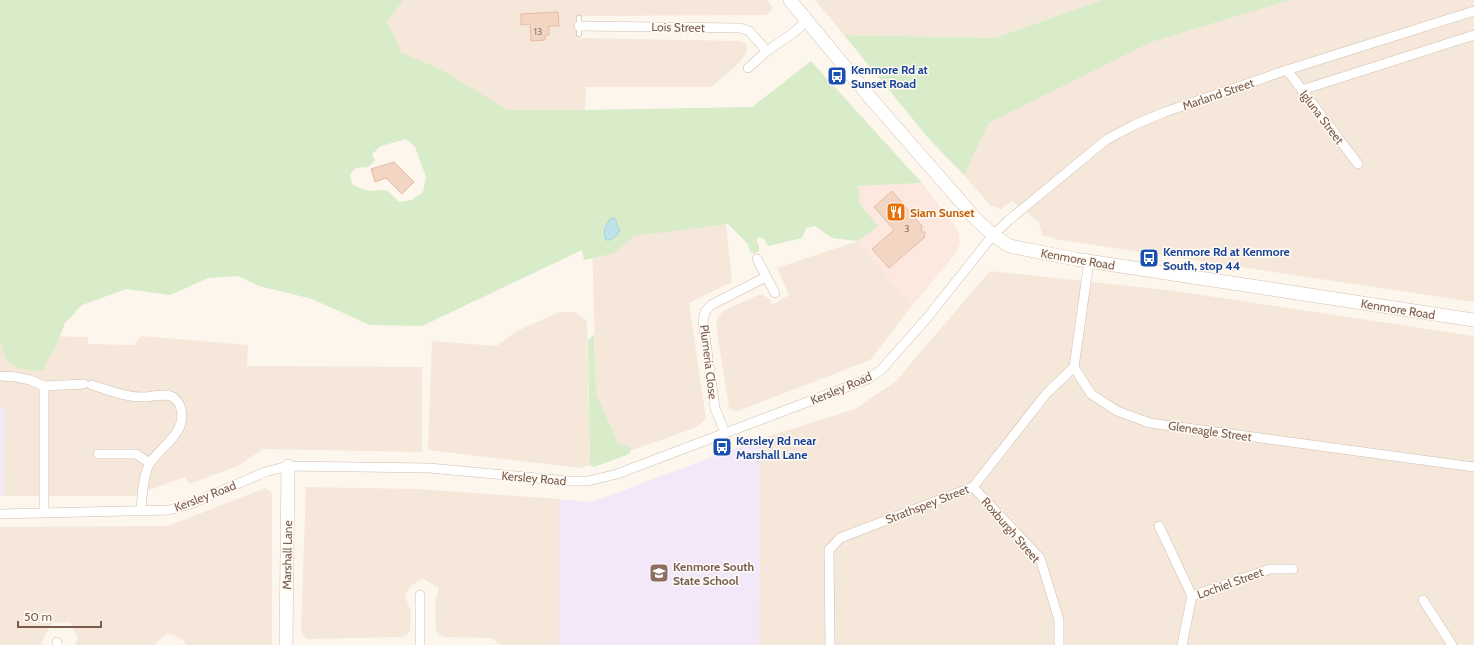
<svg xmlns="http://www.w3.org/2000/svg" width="1474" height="645" font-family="Cabin,sans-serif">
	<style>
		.residential { fill: #f5e8da }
		.commercial { fill: #fde8e0 }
		.education { fill: #f3e8fa }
		.green { fill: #d8ecc9; fill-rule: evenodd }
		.water { fill: #bfe3e8; stroke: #a5d3da }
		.building { fill: #f3d5c3; stroke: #e6bba3 }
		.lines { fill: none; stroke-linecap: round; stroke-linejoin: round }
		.lane-casing { stroke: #d1beb0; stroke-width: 6 }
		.street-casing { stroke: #d1beb0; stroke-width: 10 }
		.secondary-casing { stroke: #d6c0b0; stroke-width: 14 }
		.lane { stroke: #fff; stroke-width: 4.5 }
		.street { stroke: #fff; stroke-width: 9 }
		.secondary { stroke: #fff; stroke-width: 13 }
		.labels { text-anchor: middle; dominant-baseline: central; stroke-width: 3; stroke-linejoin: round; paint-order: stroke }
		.number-label { font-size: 10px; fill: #987a6a }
		.street-label { font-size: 12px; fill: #7a5c4d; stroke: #fffaf3 }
		.transit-label { font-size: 12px; font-weight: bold; fill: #164399; stroke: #fffaf3; text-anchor: start }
		.food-label { font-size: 12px; font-weight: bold; fill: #c56008; stroke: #fffaf3; text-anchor: start }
		.education-label { font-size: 12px; font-weight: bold; fill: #785e54; stroke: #fffaf3; text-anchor: start }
	</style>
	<rect width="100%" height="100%" fill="#fdf6ec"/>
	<g class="residential">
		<path d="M0 0H767L773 7 767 15 576 16 577 38 740 41 746 44 747 51 739 63 711 87H586L585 110H508Z"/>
		<path d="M815 0H1102L995 38 844 35Z"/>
		<path d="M1290 0H1474V302L1060 240 1042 235 1039 222 1012 201 1001 209 991 206 964 175 989 123 1152 42Z"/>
		<path d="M725 215 732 282 689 303 706 419 697 427 619 455 596 394 592 237Z"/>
		<path d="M858 241 912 306 870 360 738 411H733L729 408 716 326 718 317 723 311 758 295H764L769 299 772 305 789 295 777 268Z"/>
		<path d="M990 271 1175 291 1474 336V645H759L760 439 855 409 895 382Z"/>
		<path d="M560 312H576L587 322 590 465 581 468 428 450 432 341 496 346 517 331Z"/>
		<path d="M0 335 88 337V344L134 345 141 336 248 345 247 366 422 367V452L263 449 240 465 189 484 185 477 133 496H3L4 407H0Z"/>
		<path d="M306 487 416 489 559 499V645H501L491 638 442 637 436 630 435 604 439 588 423 579 410 586 405 596 411 612 410 632 403 637 307 639 301 633Z"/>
		<path d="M265 488 272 493V645H186L183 640 174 635 166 634 154 645H75L78 638 70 622 52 623 41 643 42 645H0V527L168 526Z"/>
	</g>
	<path class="commercial" d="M922 183 958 230 960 243 955 254 912 306 858 241 877 226 860 204 858 186Z"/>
	<g class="education">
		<path d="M0 407H4L3 496H0Z"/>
		<path d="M760 439 759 645H559V499L592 502Z"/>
	</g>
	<g class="green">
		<path d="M0 0H403L387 22 402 53 438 68 508 110H585L752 107 811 61 922 183 858 186 860 204 878 226 858 241 832 238 815 226 806 228 802 238 768 246 764 239 759 237 756 240 759 245V251L755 254 750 252 748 244 728 224 634 236 614 253 584 260 582 250 422 326 370 325 312 299 259 286 238 276 208 278 170 295 126 289 82 305 65 323 55 348 46 363 44 370C34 371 12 370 6 359 4 355 3 349 1 344H0ZM406 139 415 147 426 177 423 192 412 200 399 202C395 199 391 193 387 191 383 189 378 191 374 191 367 191 358 188 352 184L350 175 355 168 368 167 375 161 372 154 381 146Z"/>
		<path d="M1102 0H1290L1152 42 989 123 964 175 929 139 844 35 995 38Z"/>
		<path d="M594 334 596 394 618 443 631 448 630 453 627 455 594 467 590 465 588 341Z"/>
	</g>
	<path class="water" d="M611 218H614L617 222 616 224 620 230 617 235 610 240H606C602 231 606 225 611 218Z"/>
	<g class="building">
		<path d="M558 12 559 26H549V35H545V40L531 41 530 24 521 25V14Z"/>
		<path d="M394 162 414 182 402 194 386 178 375 182 371 169Z"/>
		<path d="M892 191 922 226 921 232H925L924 238 889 268 872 249 894 230 874 207Z"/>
	</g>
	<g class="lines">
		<defs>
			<path id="lane" d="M579 34V18"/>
			<g id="street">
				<path d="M579 26 740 28 749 31 767 51"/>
				<path d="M748 68 767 51 793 33 807 21"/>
				<path d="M1287 70 1358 164"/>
				<path d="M1302 90 1474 35"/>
				<path d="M757 259 775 293"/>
				<path d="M1089 261 1074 367 1091 394 1117 411 1150 423 1474 467"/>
				<path d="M0 376 16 377 30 380 44 386 84 384"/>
				<path d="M92 385C109 390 127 398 146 397 154 396 165 393 173 397 177 400 180 405 181 409 187 433 161 446 150 463 143 473 142 498 141 511"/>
				<path d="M725 433 715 408 703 322 705 312 711 305 766 277"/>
				<path d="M98 454H136L150 463"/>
				<path d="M973 487 1040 558 1059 620V645"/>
				<path d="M44 512V386"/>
				<path d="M0 514 169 510 193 503 265 472 288 466 429 468 568 481H588L617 474 868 379 881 370 927 318 993 235 1009 220 1106 140 1134 125 1165 112 1287 70 1474 11"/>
				<path d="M1159 526 1192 596"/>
				<path d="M420 595V645"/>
				<path d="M1423 600 1452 645"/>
				<path d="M57 642V645"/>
				<path d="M830 645 829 550 840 538 973 487 1046 394 1074 367"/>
				<path d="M1182 645 1192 596 1270 569H1293"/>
			</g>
			<g id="secondary">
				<path d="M790 0 873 101 975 218 993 235 1008 245 1014 247 1075 259 1474 320"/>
				<path d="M286 645 288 466"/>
			</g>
		</defs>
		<use href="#lane" class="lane-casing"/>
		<use href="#street" class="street-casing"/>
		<use href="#secondary" class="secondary-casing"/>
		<use href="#lane" class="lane"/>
		<use href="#street" class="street"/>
		<use href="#secondary" class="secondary"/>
	</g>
	<defs>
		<symbol id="bus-square" viewBox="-11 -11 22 22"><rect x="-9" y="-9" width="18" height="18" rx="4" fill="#1a4fb4" stroke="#fffaf3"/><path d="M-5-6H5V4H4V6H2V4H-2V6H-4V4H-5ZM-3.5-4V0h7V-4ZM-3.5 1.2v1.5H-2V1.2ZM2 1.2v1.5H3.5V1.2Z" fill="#fff"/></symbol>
		<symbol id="restaurant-square" viewBox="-11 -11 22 22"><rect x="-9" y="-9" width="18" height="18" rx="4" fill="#e8710a" stroke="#fffaf3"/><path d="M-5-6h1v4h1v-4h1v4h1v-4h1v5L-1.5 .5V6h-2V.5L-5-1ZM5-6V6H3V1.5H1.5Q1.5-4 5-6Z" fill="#fff"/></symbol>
		<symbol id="school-square" viewBox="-11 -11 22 22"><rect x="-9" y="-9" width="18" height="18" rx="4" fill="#8d6e63" stroke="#fffaf3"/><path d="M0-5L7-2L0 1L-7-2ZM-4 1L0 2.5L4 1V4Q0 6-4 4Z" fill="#fff"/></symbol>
	</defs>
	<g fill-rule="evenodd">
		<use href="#bus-square" x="826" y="65" width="22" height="22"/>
		<use href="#restaurant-square" x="885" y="201" width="22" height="22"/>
		<use href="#bus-square" x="1138" y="247" width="22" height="22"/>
		<use href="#bus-square" x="711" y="436" width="22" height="22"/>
		<use href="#school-square" x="648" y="562" width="22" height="22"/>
	</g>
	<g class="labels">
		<g class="number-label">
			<text x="538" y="31">13</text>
			<text x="907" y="228">3</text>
		</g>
		<g class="street-label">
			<text transform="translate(678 27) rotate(1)">Lois Street</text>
			<text transform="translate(1218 94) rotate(-19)">Marland Street</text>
			<text transform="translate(1322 117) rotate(53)">Igluna Street</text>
			<text transform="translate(1078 259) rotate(10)">Kenmore Road</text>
			<text transform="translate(1398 309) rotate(9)">Kenmore Road</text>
			<text transform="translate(709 362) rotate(83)">Plumeria Close</text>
			<text transform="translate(841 388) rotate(-23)">Kersley Road</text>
			<text transform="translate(1210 431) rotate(8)">Gleneagle Street</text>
			<text transform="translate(534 478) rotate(5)">Kersley Road</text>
			<text transform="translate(205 496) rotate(-21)">Kersley Road</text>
			<text transform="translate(927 504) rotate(-21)">Strathspey Street</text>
			<text transform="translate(1011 530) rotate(49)">Roxburgh Street</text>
			<text transform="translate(287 555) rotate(-89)">Marshall Lane</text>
			<text transform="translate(1230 583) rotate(-20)">Lochiel Street</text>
		</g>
		<g class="transit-label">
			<text x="851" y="69">Kenmore Rd at<tspan x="851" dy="14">Sunset Road</tspan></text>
			<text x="1163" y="251">Kenmore Rd at Kenmore<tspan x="1163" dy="14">South, stop 44</tspan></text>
			<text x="736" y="440">Kersley Rd near<tspan x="736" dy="14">Marshall Lane</tspan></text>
		</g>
		<g class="food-label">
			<text x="910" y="212">Siam Sunset</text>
		</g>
		<g class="education-label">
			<text x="673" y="566">Kenmore South<tspan x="673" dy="14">State School</tspan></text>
		</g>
	</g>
	<path d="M18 621v6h83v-6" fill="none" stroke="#7a5c4d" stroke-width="2"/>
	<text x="24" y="621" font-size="12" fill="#7a5c4d" stroke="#fffaf3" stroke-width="3" paint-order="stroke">50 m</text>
</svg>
